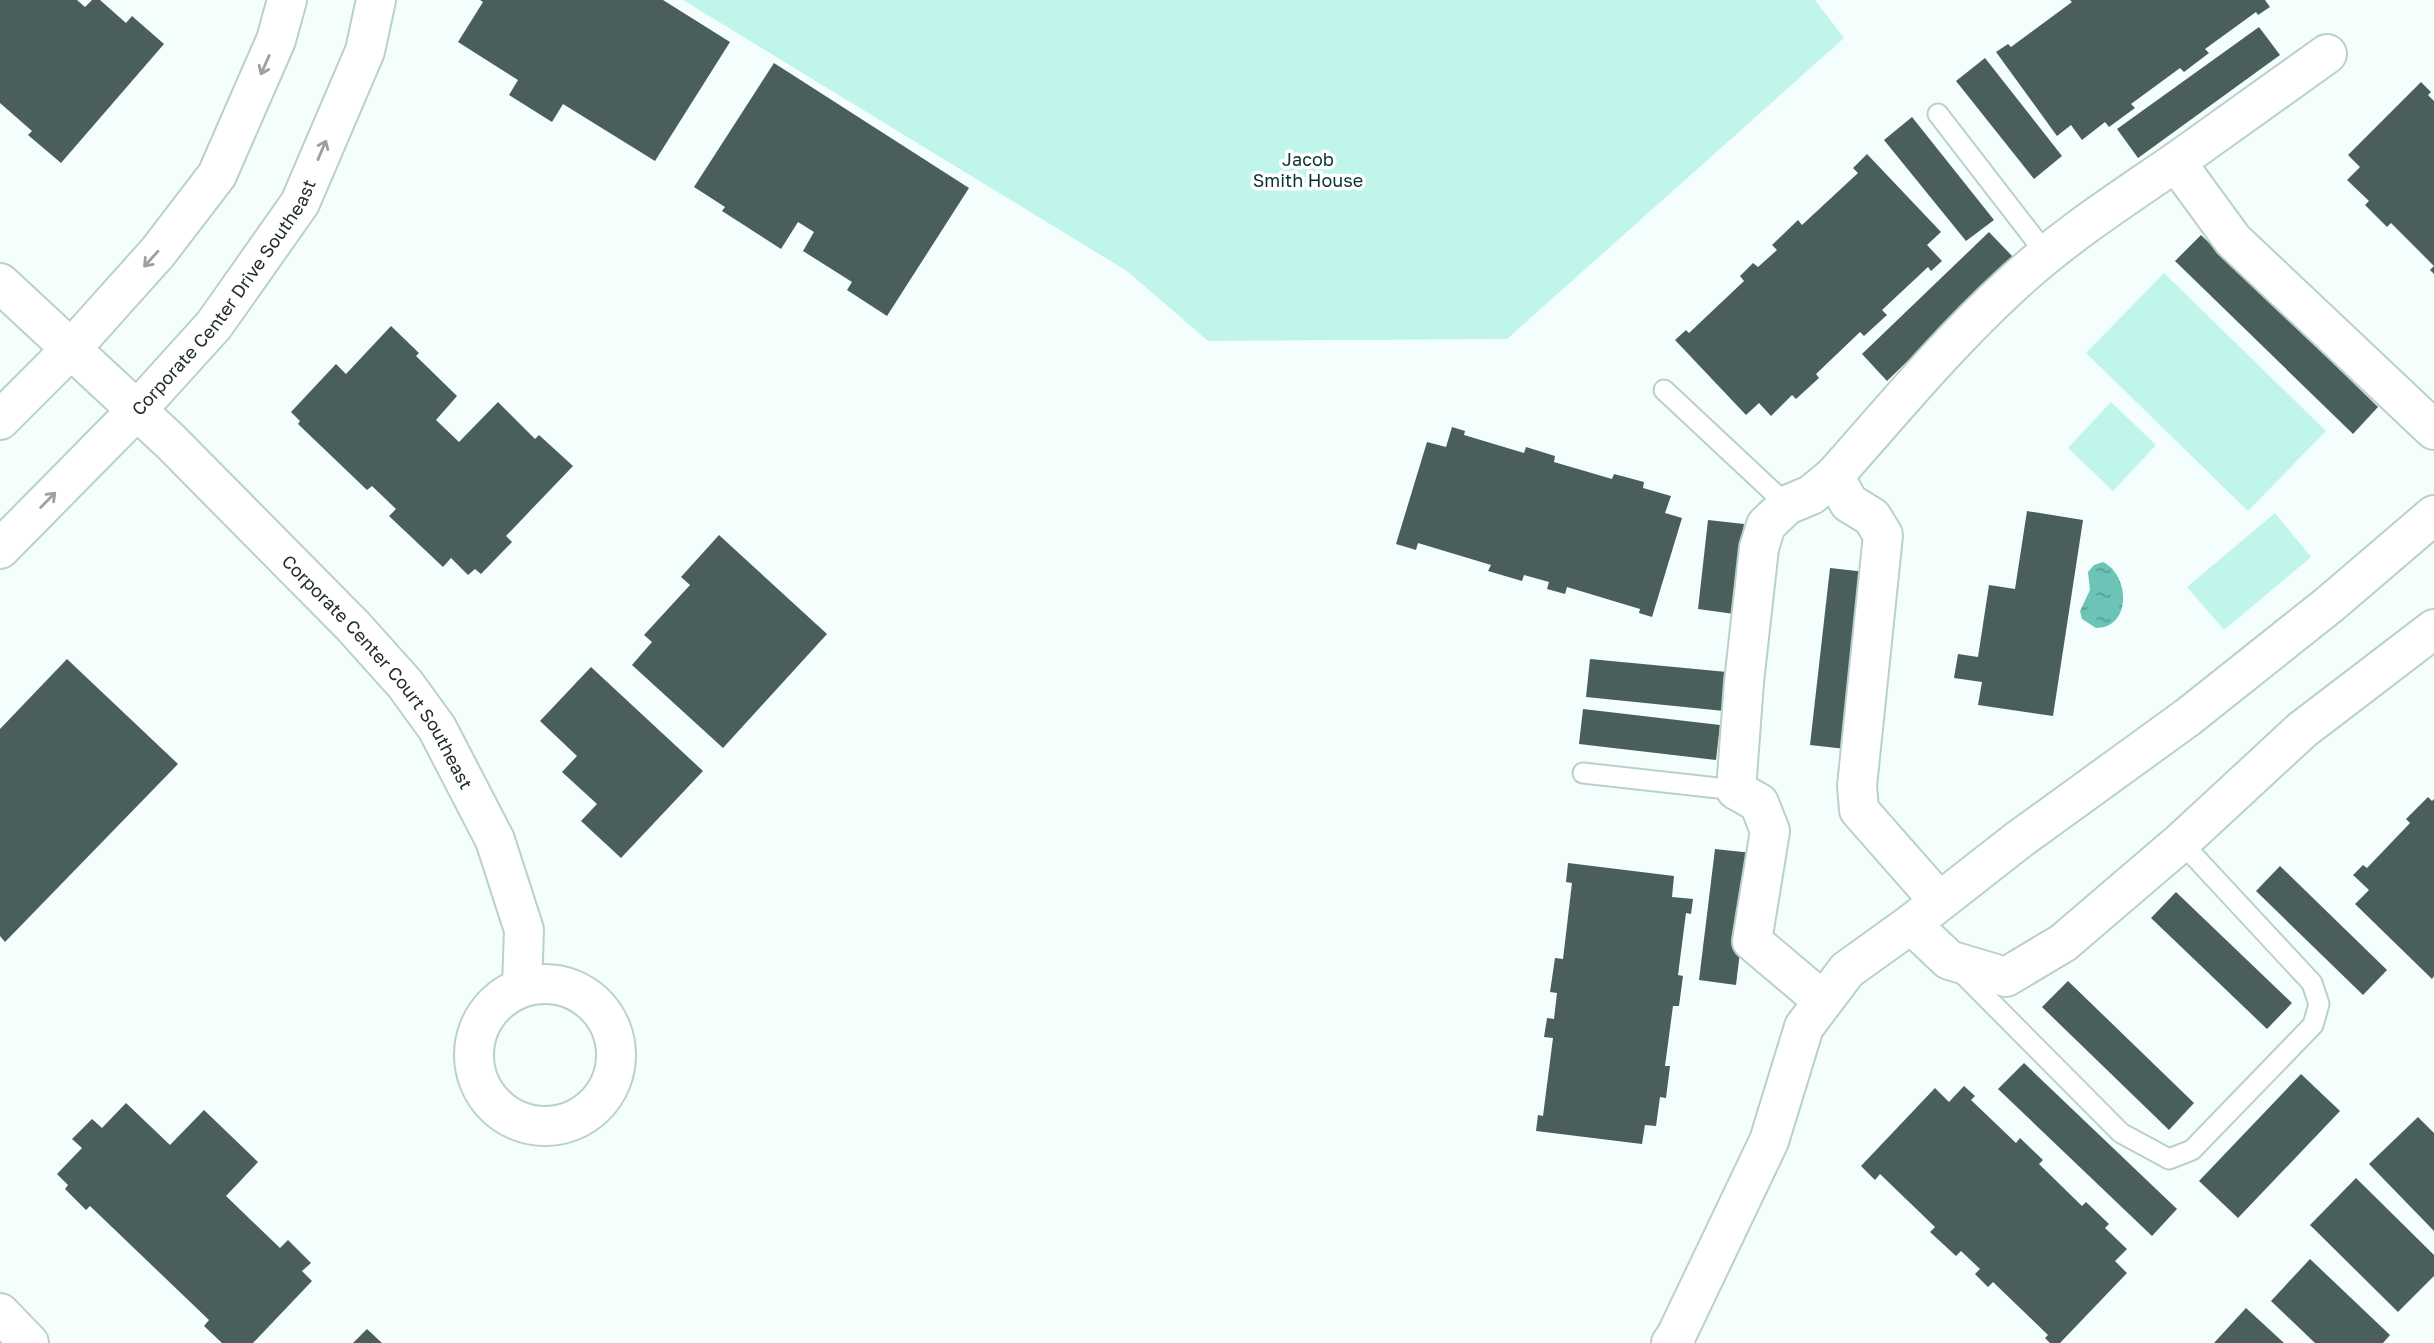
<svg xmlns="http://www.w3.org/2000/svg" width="2434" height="1343" font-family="'Golos Text',sans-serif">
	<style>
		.green { fill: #bff5ea }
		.water { fill: url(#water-ripples) }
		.building { fill: #4a5f5b }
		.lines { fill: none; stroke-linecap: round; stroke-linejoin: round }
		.lane-casing { stroke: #b9d1cc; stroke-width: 23 }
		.street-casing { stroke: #b9d1cc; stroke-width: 42 }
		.secondary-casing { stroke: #b9d1cc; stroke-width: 42 }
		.primary-casing { stroke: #b9d1cc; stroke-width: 42 }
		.lane { stroke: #fff; stroke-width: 19 }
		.street { stroke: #fff; stroke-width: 38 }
		.secondary { stroke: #fff; stroke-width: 38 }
		.primary { stroke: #fff; stroke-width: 38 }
		.oneway { stroke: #9ca0a0 }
		.labels { text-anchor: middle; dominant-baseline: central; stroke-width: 7; stroke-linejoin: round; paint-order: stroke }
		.park-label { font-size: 18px; fill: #06332d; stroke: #fff }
		.street-label { font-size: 18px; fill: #232d2b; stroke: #fff }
	</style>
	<defs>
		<pattern id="water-ripples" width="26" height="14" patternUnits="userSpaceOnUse" patternTransform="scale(1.75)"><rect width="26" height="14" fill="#6bc4b5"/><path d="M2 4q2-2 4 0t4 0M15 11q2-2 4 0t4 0" fill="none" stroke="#58a093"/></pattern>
	</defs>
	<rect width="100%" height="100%" fill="#f4fefc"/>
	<g class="green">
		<path d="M683 0H1815L1844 38 1507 339 1208 341 1127 271Z"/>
		<path d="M2164 273 2326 431 2248 511 2086 353Z"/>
		<path d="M2111 402 2156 445 2113 491 2068 448Z"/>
		<path d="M2275 513 2311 557 2224 630 2187 587Z"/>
	</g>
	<path class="water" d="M2103 562C2130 575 2132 628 2096 628L2082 619 2080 611 2090 590 2088 572 2094 565Z"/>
	<g class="building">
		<path d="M0 0H77L85 7 92 0H100L126 23 132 16 164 44 61 163 28 135 32 131 0 103Z"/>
		<path d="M480 0H663L730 42 655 161 563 104 552 122 509 95 518 80 458 42 483 2Z"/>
		<path d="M2070 0H2265L2270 7 2258 15 2256 12 2205 49 2209 53 2184 72 2180 68 2131 104 2135 108 2109 127 2105 122 2082 140 2071 125 2057 136 1996 52 2008 44 2011 47 2072 2Z"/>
		<path d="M2259 27 2280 55 2138 158 2117 129Z"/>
		<path d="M1985 58 2062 156 2034 179 1956 81Z"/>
		<path d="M774 63 969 188 887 316 847 290 852 282 803 251 814 232 798 222 781 249 722 211 725 207 694 187Z"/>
		<path d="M2421 82 2431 92 2428 95 2434 101V274L2430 270 2434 266 2391 223 2387 227 2365 205 2369 201 2347 180 2360 167 2348 155Z"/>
		<path d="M1912 117 1994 220 1966 241 1884 140Z"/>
		<path d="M1867 154 1941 232 1927 245 1942 261 1931 271 1928 267 1882 310 1887 315 1864 336 1860 332 1816 374 1819 378 1796 399 1792 395 1771 416 1759 403 1746 415 1675 340 1686 330 1689 333 1744 281 1740 276 1753 263 1758 267 1777 250 1772 245 1798 220 1802 225 1858 173 1853 168Z"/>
		<path d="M1989 232 2014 258 1887 381 1862 354Z"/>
		<path d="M2201 235 2378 407 2353 434 2175 261Z"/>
		<path d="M391 326 419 353 416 356 457 396 436 420 459 442 498 402 535 439 539 435 573 466 506 536 512 542 481 574 475 569 468 575 451 558 443 567 389 516 396 509 372 486 367 490 298 424 300 421 291 412 336 364 346 374Z"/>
		<path d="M1452 427 1465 431 1464 435 1524 453 1526 447 1555 456 1554 462 1612 479 1614 474 1644 482 1643 488 1671 496 1665 513 1682 518 1652 617 1639 613 1640 609 1567 587 1565 594 1547 589 1549 582 1524 575 1522 581 1488 571 1491 565 1418 543 1416 550 1396 544 1427 442 1446 447Z"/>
		<path d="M2027 511 2083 520 2053 716 1978 705 1982 682 1954 678 1958 654 1978 657 1989 585 2015 589Z"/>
		<path d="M1708 520 1744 524 1734 614 1698 609Z"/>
		<path d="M719 535 827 634 723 748 632 665 652 642 644 635 690 585 681 577Z"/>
		<path d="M1830 568 1866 572 1846 749 1810 745Z"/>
		<path d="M67 659 178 764 5 942 0 936V729Z"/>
		<path d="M1590 659 1727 672 1724 711 1586 697Z"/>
		<path d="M591 667 703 771 621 858 581 821 597 804 562 772 577 756 540 721Z"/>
		<path d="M1583 709 1720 725 1716 760 1579 744Z"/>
		<path d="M2428 797 2432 801 2434 799V976L2432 979 2355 904 2369 890 2353 875 2363 865 2367 868 2410 823 2406 819Z"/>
		<path d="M1715 849 1752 853 1736 985 1699 980Z"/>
		<path d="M1568 863 1674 876 1672 897 1693 899 1691 914 1686 913 1678 975 1683 976 1679 1006H1673L1665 1066H1670L1666 1098 1660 1097 1656 1126 1645 1125 1642 1144 1536 1131 1538 1115 1543 1116 1553 1038 1544 1037 1547 1018 1554 1019 1557 993 1550 992 1555 958 1563 959 1572 883 1566 882Z"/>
		<path d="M2280 866 2387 970 2363 995 2256 891Z"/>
		<path d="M2176 892 2292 1003 2267 1029 2151 918Z"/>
		<path d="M2068 981 2194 1103 2169 1130 2042 1007Z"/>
		<path d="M2024 1063 2177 1209 2152 1236 1998 1089Z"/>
		<path d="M2301 1074 2340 1111 2238 1218 2199 1181Z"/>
		<path d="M1964 1086 1975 1096 1971 1100 2016 1143 2020 1138 2043 1160 2039 1164 2082 1206 2086 1202 2109 1224 2105 1228 2127 1249 2115 1261 2127 1273 2060 1343H2050L2045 1338 2048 1335 1993 1282 1988 1287 1975 1274 1980 1269 1961 1251 1956 1256 1930 1232 1935 1227 1880 1174 1875 1180 1861 1166 1935 1088 1949 1102Z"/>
		<path d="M126 1103 170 1145 204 1110 258 1162 226 1196 280 1248 288 1240 311 1263 302 1271 312 1281 253 1343H222L204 1326 209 1320 90 1206 86 1210 65 1189 68 1185 57 1174 82 1148 72 1139 92 1119 102 1128Z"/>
		<path d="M2418 1117 2434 1133V1231L2369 1164Z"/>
		<path d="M2356 1178 2434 1255V1276L2398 1312 2310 1225Z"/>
		<path d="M2310 1259 2390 1335 2383 1343H2315L2271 1301Z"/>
		<path d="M2246 1308 2284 1343H2214Z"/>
		<path d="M367 1329 382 1343H353Z"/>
	</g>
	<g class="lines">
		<defs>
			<g id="lane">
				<path d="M1938 114 2047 255"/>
				<path d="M1664 390 1787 505"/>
				<path d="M1583 773 1736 790"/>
				<path d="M1959 970 2121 1133 2169 1159 2192 1150 2313 1025 2319 1004 2312 983 2181 842"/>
			</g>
			<g id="street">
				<path d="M2327 54 2176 162 2233 240 2434 430"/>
				<path id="s1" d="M0 283 170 441 353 626 405 684 437 728 495 840 524 930 522 987"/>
				<path d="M1834 476 1849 503 1872 517 1883 535 1857 786 1859 810 1939 901"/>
				<path d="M1911 924 2017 841 2188 717 2330 604 2434 515"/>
				<circle cx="545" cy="1055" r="71"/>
				<path d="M1823 1001 1752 941 1770 831 1759 803 1736 790 1744 682 1759 548 1766 525 1787 505 1811 495 1834 476C1891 412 1946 345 2009 287 2060 239 2119 201 2176 162"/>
				<path d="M1671 1343 1676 1336 1769 1141 1804 1027 1847 970 1911 924 1949 960 2006 977 2063 943 2181 842 2302 730 2434 629"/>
			</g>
			<g id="secondary">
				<path d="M0 420 72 348 158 252 217 175 276 40 287 0"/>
				<path id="s2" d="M0 549 137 410 214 325 300 203 365 51 376 0"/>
			</g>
			<path id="primary" d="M0 1313 29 1343"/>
		</defs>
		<use href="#lane" class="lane-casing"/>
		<use href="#street" class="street-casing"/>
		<use href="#secondary" class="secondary-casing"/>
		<use href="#primary" class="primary-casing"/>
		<use href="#lane" class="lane"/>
		<use href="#street" class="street"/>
		<use href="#secondary" class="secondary"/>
		<use href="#primary" class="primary"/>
	</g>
	<defs><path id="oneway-shaft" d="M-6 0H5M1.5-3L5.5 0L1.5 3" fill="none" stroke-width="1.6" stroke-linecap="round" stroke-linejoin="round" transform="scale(1.75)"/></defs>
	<g class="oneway">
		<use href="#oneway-shaft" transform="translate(265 65) rotate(114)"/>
		<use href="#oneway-shaft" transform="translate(322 150) rotate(-67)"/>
		<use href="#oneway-shaft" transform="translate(151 259) rotate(132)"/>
		<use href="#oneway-shaft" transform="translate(48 500) rotate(-45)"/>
	</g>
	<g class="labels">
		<g class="park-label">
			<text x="1308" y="159">Jacob<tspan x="1308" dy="21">Smith House</tspan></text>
		</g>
		<g class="street-label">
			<text stroke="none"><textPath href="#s2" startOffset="338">Corporate Center Drive Southeast</textPath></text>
			<text stroke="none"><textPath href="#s1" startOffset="544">Corporate Center Court Southeast</textPath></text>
		</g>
	</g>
</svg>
